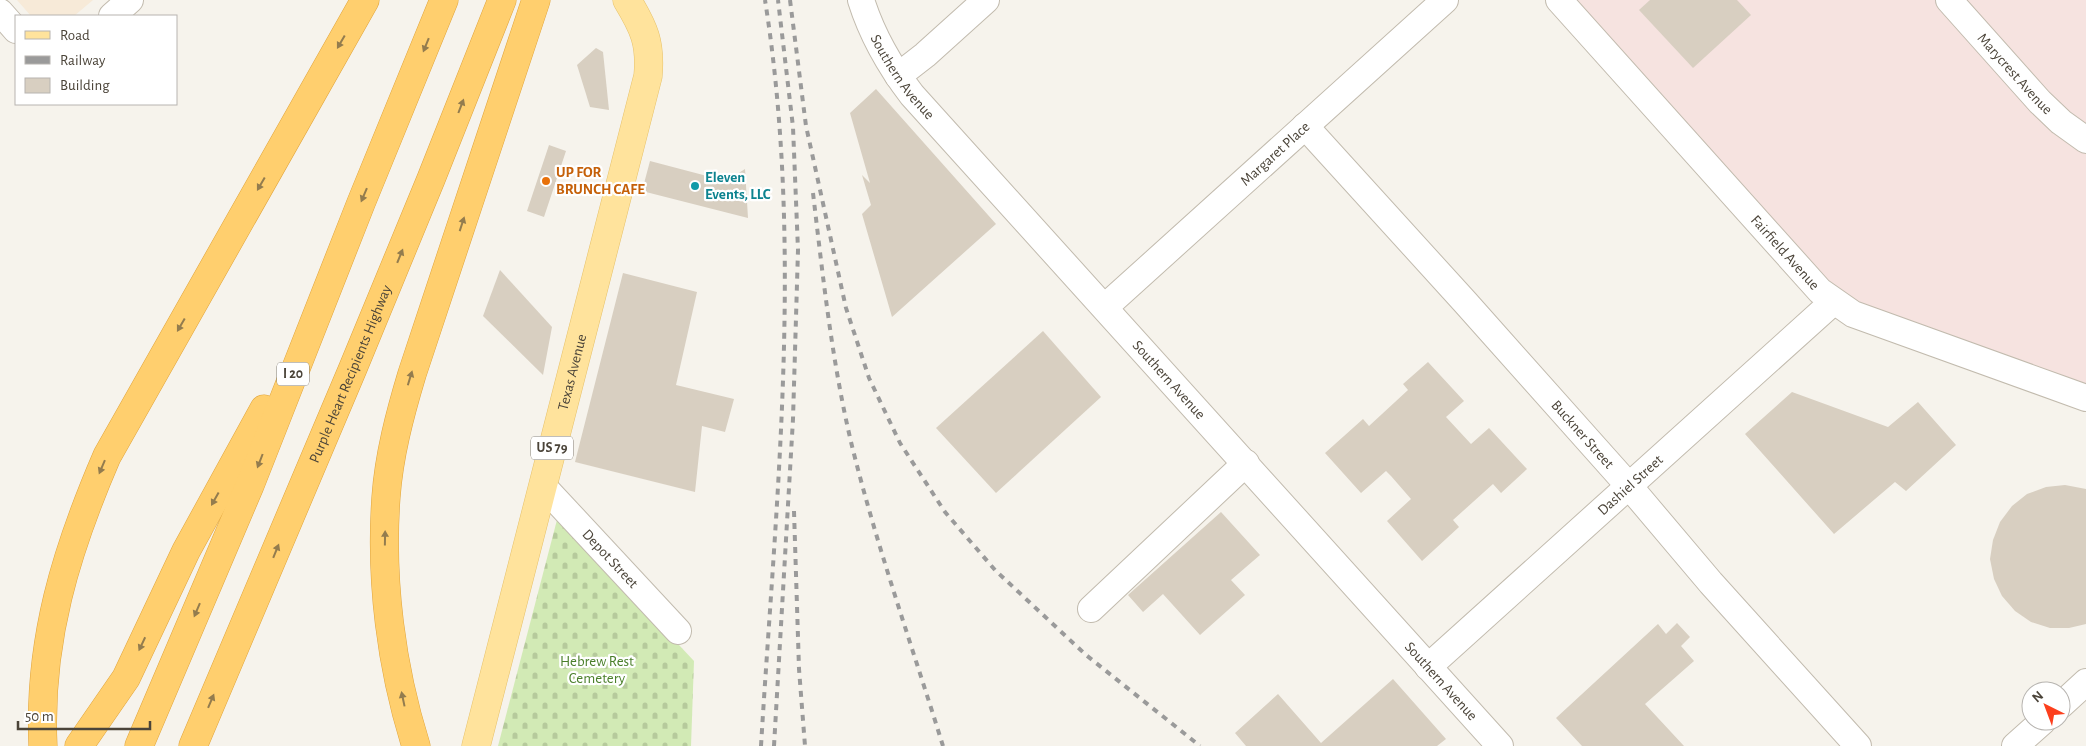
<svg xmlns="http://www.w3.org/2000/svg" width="2086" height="746" font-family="'Alegreya Sans',sans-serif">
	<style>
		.commercial { fill: #f7ead8 }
		.medical { fill: #f6e3e0 }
		.cemetery { fill: url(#cemetery-stones) }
		.building { fill: #d8cfc1 }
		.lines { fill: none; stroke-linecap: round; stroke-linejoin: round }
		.minor-casing { stroke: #c2bbae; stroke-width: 28 }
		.major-casing { stroke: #e6c16a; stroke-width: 29 }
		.highway-casing { stroke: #e0a43c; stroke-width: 29 }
		.minor { stroke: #fff; stroke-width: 26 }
		.major { stroke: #ffe39c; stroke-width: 28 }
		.highway { stroke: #ffcf6e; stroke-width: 28 }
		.rail { stroke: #9a9a9a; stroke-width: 4; stroke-dasharray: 6 6; stroke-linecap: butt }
		.oneway { fill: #937c4e }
		.food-dot { fill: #e8710a; stroke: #fff; stroke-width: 2 }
		.culture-dot { fill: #0f9aa8; stroke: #fff; stroke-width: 2 }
		.labels { text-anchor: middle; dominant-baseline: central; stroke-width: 4.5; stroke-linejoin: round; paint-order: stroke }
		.shield { fill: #fff; stroke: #817c74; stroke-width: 1 }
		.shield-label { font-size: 14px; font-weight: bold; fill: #4b4439 }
		.street-label { font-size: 15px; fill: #4b4439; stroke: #fff }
		.food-label { font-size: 15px; font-weight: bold; fill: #c56008; stroke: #fff; text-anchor: start }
		.culture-label { font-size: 15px; font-weight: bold; fill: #0d838f; stroke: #fff; text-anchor: start }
		.park-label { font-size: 15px; fill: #4a7f2a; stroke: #fff }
	</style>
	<defs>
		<pattern id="cemetery-stones" width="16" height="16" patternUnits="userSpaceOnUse" patternTransform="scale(1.25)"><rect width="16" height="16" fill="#d2eab5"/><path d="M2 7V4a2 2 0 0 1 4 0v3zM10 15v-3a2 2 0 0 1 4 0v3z" fill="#b6ca9c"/></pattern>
	</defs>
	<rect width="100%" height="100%" fill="#f6f3ec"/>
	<path class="commercial" d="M17 0H93L74 16H31Z"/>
	<path class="medical" d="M1577 0H2086V385L1876 310 1845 294 1826 279Z"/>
	<path class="cemetery" d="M558 516 694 661 691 746H498Z"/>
	<g class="building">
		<path d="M1650 0H1737L1751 15 1693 68 1639 10Z"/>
		<path d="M596 48 603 52 609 110 590 107 577 65Z"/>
		<path d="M876 89 996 224 892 317 862 214 871 205 862 175 870 183 850 113Z"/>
		<path d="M549 145 566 151 544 217 527 211Z"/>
		<path d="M650 161 726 181 745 169 748 218 642 191Z"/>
		<path d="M500 270 552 327 543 375 483 316Z"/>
		<path d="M623 273 697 292 676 385 734 399 725 432 702 426 695 492 575 462Z"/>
		<path d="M1043 331 1101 397 996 493 936 428Z"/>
		<path d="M1428 362 1464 401 1446 417 1471 444 1489 428 1527 469 1501 493 1493 484 1453 520 1459 527 1422 561 1387 521 1411 499 1391 476 1386 471 1361 493 1325 453 1363 419 1369 426 1408 390 1403 384Z"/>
		<path d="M1792 392 1888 427 1918 402 1956 445 1906 491 1895 482 1834 534 1745 434Z"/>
		<path d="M2065 485 2086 489V624L2069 628H2050L2031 622 2015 611 2002 596 1994 579 1990 559 1993 540 2000 522 2012 506 2027 494 2046 487Z"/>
		<path d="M1221 512 1260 555 1231 580 1245 595 1200 635 1163 594 1143 612 1128 595Z"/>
		<path d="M1677 623 1690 637 1681 646 1694 661 1645 704 1684 746H1582L1556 718 1658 624 1666 634Z"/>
		<path d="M1393 679 1446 739 1437 746H1246L1235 733 1278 694 1321 743Z"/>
	</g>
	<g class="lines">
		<defs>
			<g id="minor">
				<path id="s1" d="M861 0C872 35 889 65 912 95L1500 746"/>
				<path id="s2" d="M1559 0 1820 291 1853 314 2086 398"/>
				<path id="s3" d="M1949 0 2040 102 2061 122 2086 140"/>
				<path d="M0 12 16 30"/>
				<path d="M112 16 130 0"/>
				<path d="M898 76 925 55 986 0"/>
				<path id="s4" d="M1305 126 1465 302 1629 486 1711 583 1858 746"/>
				<path id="s5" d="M1105 307 1445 0"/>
				<path id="s6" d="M543 486 678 631"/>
				<path d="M1091 609 1246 463"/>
				<path id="s7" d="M1428 667 1833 302"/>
				<path d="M2061 705 2086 682"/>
				<path d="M2015 746 2043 721"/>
			</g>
			<g id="major">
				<path id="s8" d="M476 746 648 76C651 43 644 28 627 0"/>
			</g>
			<g id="highway">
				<path d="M43 746C38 641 66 551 107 456L365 0"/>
				<path d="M79 746 126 678 186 551 264 409"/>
				<path d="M139 746 250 485 361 203 444 0"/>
				<path id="s9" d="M193 746 353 368 431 179 502 0"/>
				<path d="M416 746C391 667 380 580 386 497 389 455 400 414 412 374L536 0"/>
			</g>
		</defs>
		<use href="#minor" class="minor-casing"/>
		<use href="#major" class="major-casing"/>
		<use href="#highway" class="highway-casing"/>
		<use href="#minor" class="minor"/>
		<use href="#major" class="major"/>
		<use href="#highway" class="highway"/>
		<g class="rail">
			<path d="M790 0 806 126 846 308 869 378 900 443 945 512 995 570 1086 655 1200 746"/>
			<path d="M813 193C823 277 832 363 852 446 877 547 912 646 943 746"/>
			<path d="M794 511 799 669 805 746"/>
			<path d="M761 746C776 498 804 247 765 0"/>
			<path d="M774 746 793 419 798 250 793 127 778 0"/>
		</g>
	</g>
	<defs><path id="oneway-solid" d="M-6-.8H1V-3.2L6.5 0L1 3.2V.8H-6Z" transform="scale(1.25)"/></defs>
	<g class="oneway">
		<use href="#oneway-solid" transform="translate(341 42) rotate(120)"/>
		<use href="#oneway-solid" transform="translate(426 45) rotate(112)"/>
		<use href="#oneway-solid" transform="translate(461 106) rotate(-69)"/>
		<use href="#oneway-solid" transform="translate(261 184) rotate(120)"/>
		<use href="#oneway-solid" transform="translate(364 195) rotate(113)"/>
		<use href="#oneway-solid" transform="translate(462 224) rotate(-72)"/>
		<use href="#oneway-solid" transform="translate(400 256) rotate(-68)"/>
		<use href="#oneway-solid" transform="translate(181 325) rotate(120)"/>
		<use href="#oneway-solid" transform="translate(410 378) rotate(-73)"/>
		<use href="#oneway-solid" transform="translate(260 461) rotate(111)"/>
		<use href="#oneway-solid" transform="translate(102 467) rotate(113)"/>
		<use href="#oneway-solid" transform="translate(215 499) rotate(119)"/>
		<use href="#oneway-solid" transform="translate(385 538) rotate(-89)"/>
		<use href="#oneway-solid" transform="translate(276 551) rotate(-68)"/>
		<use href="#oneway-solid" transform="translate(197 610) rotate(113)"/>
		<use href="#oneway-solid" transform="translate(142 644) rotate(115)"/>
		<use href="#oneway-solid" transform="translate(403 699) rotate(-102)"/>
		<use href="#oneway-solid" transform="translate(211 701) rotate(-67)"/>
	</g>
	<circle class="food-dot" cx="546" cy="181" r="5"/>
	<circle class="culture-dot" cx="695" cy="186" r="5"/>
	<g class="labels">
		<g class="shield">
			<rect x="277" y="362.5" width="32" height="23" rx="4"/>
			<rect x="531" y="436.5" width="42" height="23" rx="4"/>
		</g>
		<g class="shield-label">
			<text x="293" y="374">I 20</text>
			<text x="552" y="448">US 79</text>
		</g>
		<g class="street-label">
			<text stroke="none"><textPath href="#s3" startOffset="99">Marycrest Avenue</textPath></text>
			<text stroke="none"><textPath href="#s1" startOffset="88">Southern Avenue</textPath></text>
			<text stroke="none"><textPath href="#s5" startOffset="229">Margaret Place</textPath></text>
			<text stroke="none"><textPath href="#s2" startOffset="339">Fairfield Avenue</textPath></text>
			<text stroke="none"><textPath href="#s8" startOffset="386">Texas Avenue</textPath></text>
			<text stroke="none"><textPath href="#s9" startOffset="404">Purple Heart Recipients Highway</textPath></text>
			<text stroke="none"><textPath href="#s1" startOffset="492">Southern Avenue</textPath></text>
			<text stroke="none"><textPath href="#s4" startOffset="415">Buckner Street</textPath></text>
			<text stroke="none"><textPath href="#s7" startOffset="272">Dashiel Street</textPath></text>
			<text stroke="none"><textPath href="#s6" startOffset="99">Depot Street</textPath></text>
			<text stroke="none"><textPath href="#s1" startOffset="898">Southern Avenue</textPath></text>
		</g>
		<g class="food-label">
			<text x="556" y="172">UP FOR<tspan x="556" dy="17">BRUNCH CAFE</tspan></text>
		</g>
		<g class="culture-label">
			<text x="705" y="177">Eleven<tspan x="705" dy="17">Events, LLC</tspan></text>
		</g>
		<g class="park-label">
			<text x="597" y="661">Hebrew Rest<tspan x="597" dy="17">Cemetery</tspan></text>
		</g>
	</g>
	<rect x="15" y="15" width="162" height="90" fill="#ffffff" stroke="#b7b4b0"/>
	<rect x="25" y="31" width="25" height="8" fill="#ffe39c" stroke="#b7b4b0"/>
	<text x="60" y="40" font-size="15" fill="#4b4439">Road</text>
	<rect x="25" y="56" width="25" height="8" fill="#9a9a9a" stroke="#b7b4b0"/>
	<text x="60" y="65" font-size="15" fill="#4b4439">Railway</text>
	<rect x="25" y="78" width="25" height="15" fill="#d8cfc1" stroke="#b7b4b0"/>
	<text x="60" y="90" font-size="15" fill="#4b4439">Building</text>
	<g transform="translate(2046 706) rotate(318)"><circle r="24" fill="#ffffff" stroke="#b7b4b0"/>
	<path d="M0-4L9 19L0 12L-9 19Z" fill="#fc3f1d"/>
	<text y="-8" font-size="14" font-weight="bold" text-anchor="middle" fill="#4b4439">N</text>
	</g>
	<path d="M18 721v8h132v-8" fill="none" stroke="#4b4439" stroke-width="2.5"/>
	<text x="25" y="721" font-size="15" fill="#4b4439" stroke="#ffffff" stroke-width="4" paint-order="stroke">50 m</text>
</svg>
